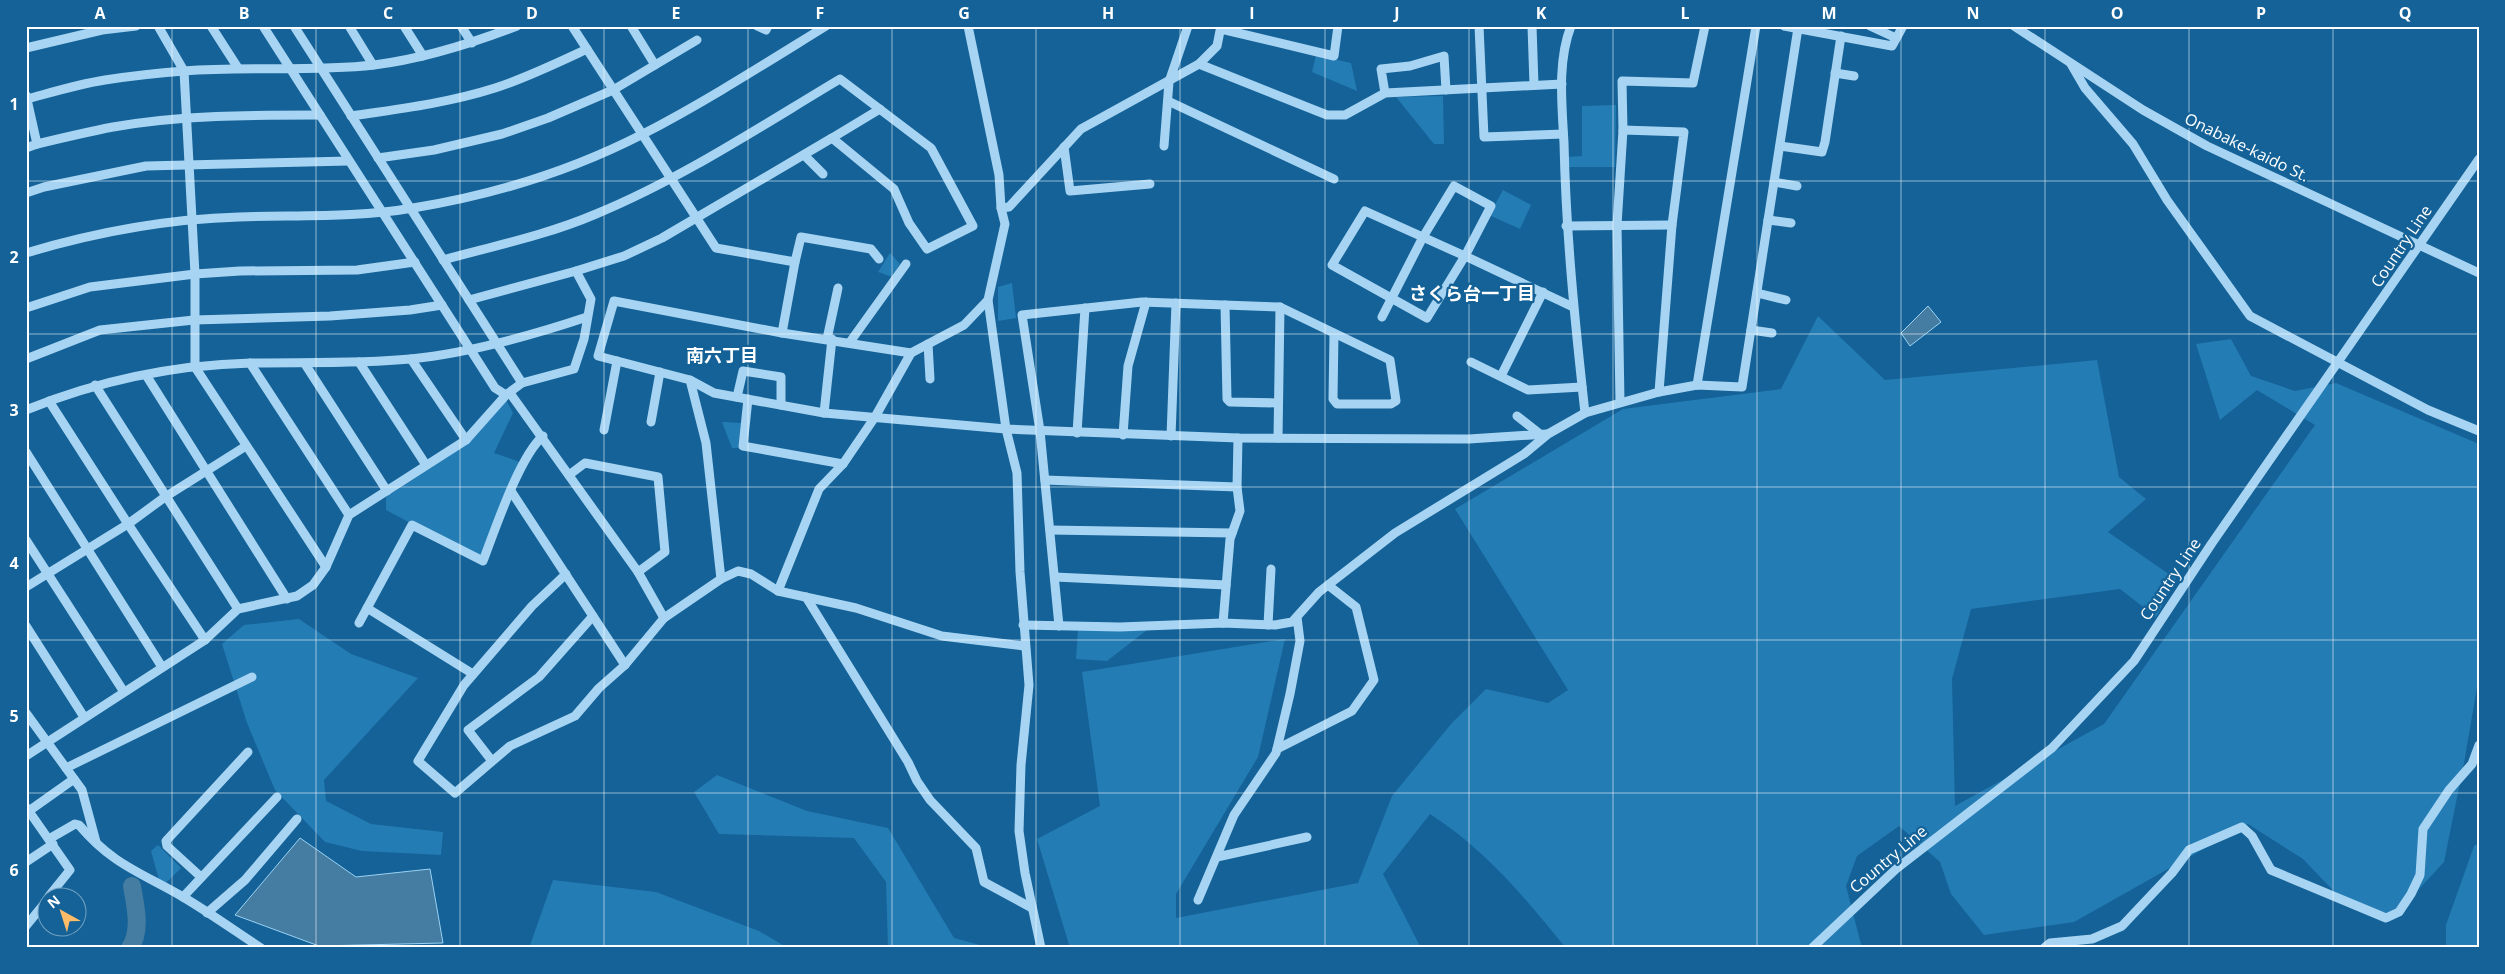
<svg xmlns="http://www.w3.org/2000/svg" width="2505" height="974" font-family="'Open Sans','Noto Sans JP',sans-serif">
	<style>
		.green { fill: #247cb4 }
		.water { fill: #457ca1; stroke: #99d2f5 }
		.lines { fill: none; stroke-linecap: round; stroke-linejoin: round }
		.river { stroke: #457ca1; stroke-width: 18 }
		.minor { stroke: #a7d4f2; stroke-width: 9 }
		.grid { fill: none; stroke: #fff; stroke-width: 1; stroke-opacity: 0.55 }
		.labels { text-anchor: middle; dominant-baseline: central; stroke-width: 4.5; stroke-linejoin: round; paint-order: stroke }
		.street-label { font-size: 16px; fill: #fff; stroke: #146297 }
		.neighbourhood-label { font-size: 18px; font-weight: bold; fill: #fff; stroke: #146297 }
		.neatline { fill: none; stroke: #fff; stroke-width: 2 }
		.grid-label { font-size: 16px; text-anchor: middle; font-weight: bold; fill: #fff }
	</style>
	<rect width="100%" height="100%" fill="#146297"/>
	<g class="green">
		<path d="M1316 55 1351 63 1357 91 1312 72Z"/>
		<path d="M1443 96 1444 144H1434L1396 97Z"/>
		<path d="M1616 105 1615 167H1566V157L1582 156V106Z"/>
		<path d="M1503 190 1531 205 1520 229 1489 215Z"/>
		<path d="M890 253 900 264 892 277 878 272Z"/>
		<path d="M1012 283 1016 318 998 321V287Z"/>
		<path d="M1818 316 1885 380 2097 360 2119 477 2146 499 2108 532 2176 579 2156 617 2120 589 1971 609 1952 679 1955 806 2104 724 2315 425 2257 390 2220 420 2196 344 2231 339 2251 376 2295 391 2336 383 2479 444V676L2464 763 2444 862 2395 915 2345 903 2303 859 2248 824 2074 922 1984 935 1951 894 1940 862 1899 826 1857 856 1846 886 1862 948H1566C1524 897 1486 850 1430 814L1383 874 1421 948H1070L1037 839 1100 806 1082 672 1285 639 1258 757 1176 894V918L1358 883 1392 796 1451 724 1486 689 1548 703 1568 690 1455 509 1623 409 1781 389Z"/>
		<path d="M506 400 513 413 494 453 520 462 480 560 386 510V497L449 456Z"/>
		<path d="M722 422 741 423 738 448H732Z"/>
		<path d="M299 619 351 654 418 678 324 780 326 801 371 824 443 832 441 855 362 851 325 842 275 790 247 723 222 644 244 625Z"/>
		<path d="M1078 630H1147L1107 661 1076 659Z"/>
		<path d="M717 775 807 811 888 828 954 938 991 948H888L886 882 854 838 719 834 694 792Z"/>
		<path d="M2479 843V948H2446V925L2474 846Z"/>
		<path d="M158 845 181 868 165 884 159 880 151 851Z"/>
		<path d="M553 880 656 892 759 931 788 948H529Z"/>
	</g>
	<g class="water">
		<path d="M1928 306 1941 322 1910 346 1901 333Z"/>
		<path d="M300 838 356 877 430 869 443 943 319 946 235 915Z"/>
	</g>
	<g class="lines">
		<path class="river" d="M130 948C142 930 135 905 132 886"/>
		<g class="minor">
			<path d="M158 26 184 71 195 274V367L326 567"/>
			<path d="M211 26 238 68"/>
			<path d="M263 26 495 388 506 395 522 383 574 369 584 339 591 299 576 271 624 256 662 238 832 138 894 189 909 223 927 249 973 226 931 148 840 79C761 126 681 179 596 214 547 235 494 246 443 260"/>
			<path d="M294 26 522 383"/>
			<path d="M349 26 373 65"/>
			<path d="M404 26 423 56"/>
			<path d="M461 26 472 43"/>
			<path d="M572 26 716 248 795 262 801 237 871 249 879 259"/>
			<path d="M631 26 655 65"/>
			<path d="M757 26 766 30 768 26"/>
			<path d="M968 26 999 175 1001 208 1005 224 988 300 1006 429 1017 473 1020 572 1029 685 1021 765 1019 831 1025 873 1041 948"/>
			<path d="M1479 26 1484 137 1563 134"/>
			<path d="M1532 26 1534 85"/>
			<path d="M1571 26C1557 62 1562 105 1564 143 1566 234 1575 323 1585 413"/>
			<path d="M1784 26 1892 46 1903 26"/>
			<path d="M1870 26 1896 38"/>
			<path d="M2014 26 2143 110 2207 146 2479 273"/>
			<path d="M1221 29 1334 56 1338 26"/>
			<path d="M26 48 102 30 136 26"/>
			<path d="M1199 64 1327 115H1345L1385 93 1562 84"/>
			<path d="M2071 64 2085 88 2133 144 2167 200 2250 316 2428 410 2479 431"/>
			<path d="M1835 73 1854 76"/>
			<path d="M1385 93 1381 69 1410 66 1444 56 1446 90"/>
			<path d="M26 95 37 144 26 148"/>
			<path d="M27 99C53 92 79 84 105 80 131 76 158 73 184 71 247 66 311 72 374 65 423 59 470 44 517 26"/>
			<path d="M1168 101 1334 179"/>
			<path d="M351 116C399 109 448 103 495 88 526 78 557 63 587 49"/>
			<path d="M1623 130 1684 132 1672 225 1659 392"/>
			<path d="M832 138 880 109"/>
			<path d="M37 144C62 138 87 132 113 127 181 115 251 115 320 115"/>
			<path d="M1164 146 1169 82 1188 26"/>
			<path d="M1780 146 1822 152 1825 142 1841 36"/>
			<path d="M1064 147 1070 191 1150 184"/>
			<path d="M804 155 823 174"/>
			<path d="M378 158 434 150 502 134 548 118 613 90 697 40"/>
			<path d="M1774 182 1797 186"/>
			<path d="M26 193 44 187 146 166 349 161"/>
			<path d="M1001 208 1009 207 1081 129 1199 64 1217 46 1221 26"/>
			<path d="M1365 211 1465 256 1427 318 1332 265Z"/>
			<path d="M1768 220 1791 223"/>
			<path d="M1566 226 1672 225"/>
			<path d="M26 253C96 232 166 219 239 217 297 215 356 218 413 208 493 195 571 171 643 134 705 102 766 63 826 26"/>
			<path d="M1757 293 1786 300"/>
			<path d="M469 300 576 271"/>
			<path d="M1225 305 1227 399 1230 402 1278 403"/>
			<path d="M26 308 90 287 195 274 240 271 357 270 415 262"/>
			<path d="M1382 317 1423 237 1454 186 1491 206 1465 256 1573 307"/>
			<path d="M1751 330 1772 333"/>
			<path d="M782 333 795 262"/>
			<path d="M827 339 838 288"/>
			<path d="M850 342 906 264"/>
			<path d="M928 344 930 379"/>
			<path d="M26 359 100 330 194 320 330 316 410 310 442 305"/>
			<path d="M411 359 466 440"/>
			<path d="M359 362 426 465"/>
			<path d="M1471 362 1528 390 1582 387"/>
			<path d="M250 363 349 515"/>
			<path d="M305 364 387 491"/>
			<path d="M146 375 287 599"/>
			<path d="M1501 376 1543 292"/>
			<path d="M690 380 714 393 824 413 1006 429 1238 438 1469 439 1547 434"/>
			<path d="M95 385 238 609"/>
			<path d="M1697 385 1756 26"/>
			<path d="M510 393 638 572 664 618"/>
			<path d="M737 397 743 371 781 377V405"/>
			<path d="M748 399 743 446 843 464"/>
			<path d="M49 401 128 524 205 640"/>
			<path d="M1620 402 1617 225 1623 130 1622 81 1693 83 1705 26"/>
			<path d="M26 410C97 381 174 365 251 363 304 362 357 364 410 359 469 353 530 336 587 317"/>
			<path d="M824 413 832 339"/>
			<path d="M1517 416 1540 434"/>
			<path d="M651 422 660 372"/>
			<path d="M604 430 617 361"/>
			<path d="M1077 433 1085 308"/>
			<path d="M1123 435 1128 366 1146 302"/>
			<path d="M1171 436 1176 303"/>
			<path d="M1278 438 1280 307"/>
			<path d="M26 452 162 667"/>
			<path d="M569 475 585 463 658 477 665 552 638 572"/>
			<path d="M1045 480 1237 487"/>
			<path d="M511 491 625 665"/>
			<path d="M1050 530 1232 533"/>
			<path d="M26 540 124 692"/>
			<path d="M566 574 532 606 464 685 418 761 455 793 510 746 575 716 599 688 625 665 664 618 721 579 738 571 751 574 778 591 856 608 942 636 1024 646"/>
			<path d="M1055 577 1226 585"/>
			<path d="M721 579 706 443 690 380 598 356 614 301 782 333 911 353 964 325 988 300"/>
			<path d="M26 587 128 524 165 497 246 446"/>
			<path d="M778 591 819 489 843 464 875 417 911 353"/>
			<path d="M806 597 908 762 917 781 930 800 976 848 984 882 1032 908"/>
			<path d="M367 608 473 674"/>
			<path d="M359 623 412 525 483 561C495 530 519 457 543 436"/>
			<path d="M1223 623 1230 539 1240 511 1237 487 1238 438"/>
			<path d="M1023 625 1120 627 1223 623 1275 625 1292 622 1319 592 1395 533 1524 454 1548 434 1585 413 1659 392 1697 385 1742 387 1798 28"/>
			<path d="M1268 625 1271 569"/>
			<path d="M26 626 84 717"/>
			<path d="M1059 626 1040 431 1022 315 1142 302 1280 307 1390 360 1396 401 1391 404H1337L1333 399 1334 333"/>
			<path d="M26 713 82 790 96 842"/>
			<path d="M1277 749 1352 711 1374 680 1356 607 1328 585"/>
			<path d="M26 756 205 640 238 609 297 596 313 585 326 567 349 515 466 440 506 395"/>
			<path d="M492 761 468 730 539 677 593 616"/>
			<path d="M66 768 252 677"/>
			<path d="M26 807 70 870 49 896"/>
			<path d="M26 813 74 779"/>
			<path d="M49 839 75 824 79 825C113 865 140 872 183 897 210 913 235 931 261 948"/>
			<path d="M1217 857 1307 837"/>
			<path d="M26 862 53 844"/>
			<path d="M201 877 167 846 166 841 248 752"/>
			<path d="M183 897 277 797"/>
			<path d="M1198 900 1234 815 1276 753 1290 694 1300 641 1297 617"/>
			<path d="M207 913 245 880 297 819"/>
			<path d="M26 926 48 899"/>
			<path d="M1812 948 1896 869 2052 748 2134 661 2212 543 2479 159"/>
			<path d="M2044 948 2050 943 2092 939 2122 926 2172 873 2189 850 2242 827 2252 836 2271 870 2386 918 2399 912 2411 894 2420 875 2423 829 2449 790 2472 764 2479 745"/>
		</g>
	</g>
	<path class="grid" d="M172 26V948M316 26V948M460 26V948M604 26V948M748 26V948M892 26V948M1036 26V948M1180 26V948M1325 26V948M1469 26V948M1613 26V948M1757 26V948M1901 26V948M2045 26V948M2189 26V948M2333 26V948M26 181H2479M26 334H2479M26 487H2479M26 640H2479M26 793H2479"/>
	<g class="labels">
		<g class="street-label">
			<text transform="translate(2247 147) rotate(26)">Onabake-kaido St.</text>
			<text transform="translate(2401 246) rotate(-56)">Country Line</text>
			<text transform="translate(2170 579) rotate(-56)">Country Line</text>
			<text transform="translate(1888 859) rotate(-40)">Country Line</text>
		</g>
		<g class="neighbourhood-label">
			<text x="1472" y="293">さくら台一丁目</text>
			<text x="722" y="355">南六丁目</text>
		</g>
	</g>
	<rect width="2505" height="974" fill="none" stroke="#146297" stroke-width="55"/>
	<g transform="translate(62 912) rotate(321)"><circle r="24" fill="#146297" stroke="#72a1c1"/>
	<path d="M0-4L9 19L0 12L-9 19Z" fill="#ffbc68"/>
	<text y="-8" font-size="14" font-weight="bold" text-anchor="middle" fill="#ffffff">N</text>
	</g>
	<rect x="28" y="28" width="2450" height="918" class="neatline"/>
	<g class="grid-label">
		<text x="100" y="19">A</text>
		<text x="244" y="19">B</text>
		<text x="388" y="19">C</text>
		<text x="532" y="19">D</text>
		<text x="676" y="19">E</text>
		<text x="820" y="19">F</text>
		<text x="964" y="19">G</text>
		<text x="1108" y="19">H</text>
		<text x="1252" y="19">I</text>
		<text x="1397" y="19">J</text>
		<text x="1541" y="19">K</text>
		<text x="1685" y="19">L</text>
		<text x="1829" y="19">M</text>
		<text x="1973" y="19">N</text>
		<text x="2117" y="19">O</text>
		<text x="2261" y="19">P</text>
		<text x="2405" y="19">Q</text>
		<text x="14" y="110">1</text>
		<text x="14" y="263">2</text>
		<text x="14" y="416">3</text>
		<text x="14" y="569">4</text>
		<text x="14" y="722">5</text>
		<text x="14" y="876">6</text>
	</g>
</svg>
